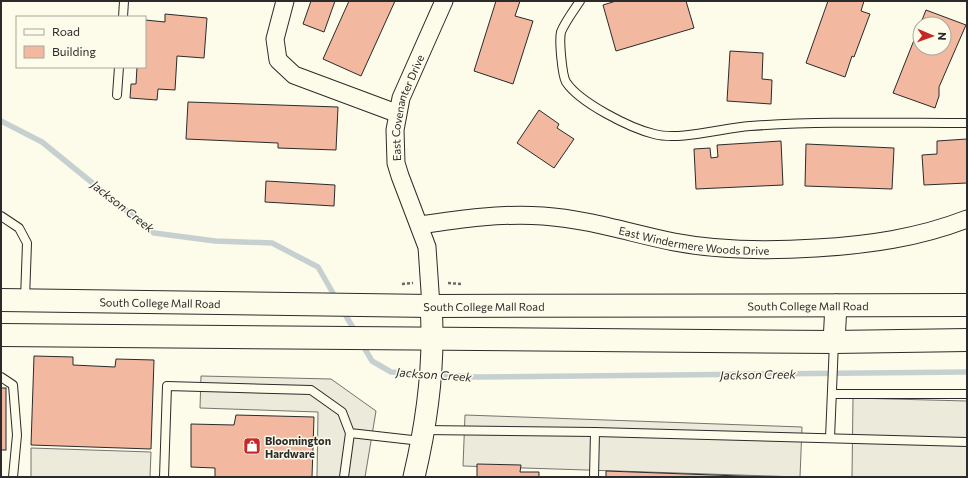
<svg xmlns="http://www.w3.org/2000/svg" width="968" height="478" font-family="Commissioner,sans-serif">
	<style>
		.parking { fill: #eceadb; stroke: #74746e }
		.lines { fill: none; stroke-linecap: round; stroke-linejoin: round }
		.stream { stroke: #c7d0d0; stroke-width: 5.5 }
		.building { fill: #f2b8a0; stroke: #2b2b2b; fill-rule: evenodd }
		.service-casing { stroke: #2b2b2b; stroke-width: 10 }
		.minor-casing { stroke: #2b2b2b; stroke-width: 19 }
		.tertiary-casing { stroke: #2b2b2b; stroke-width: 23 }
		.secondary-casing { stroke: #2b2b2b; stroke-width: 24 }
		.path { stroke: #6a6964; stroke-width: 2.5; stroke-dasharray: 3 2; stroke-linecap: butt }
		.service { stroke: #fdfbea; stroke-width: 8 }
		.minor { stroke: #fdfbea; stroke-width: 17 }
		.tertiary { stroke: #fdfbea; stroke-width: 21 }
		.secondary { stroke: #fdfbea; stroke-width: 22 }
		.labels { text-anchor: middle; dominant-baseline: central; stroke-width: 3; stroke-linejoin: round; paint-order: stroke }
		.street-label { font-size: 11px; fill: #2b2b2b; stroke: #fdfbea }
		.poi-label { font-size: 11px; font-weight: bold; fill: #2b2b2b; stroke: #fdfbea; text-anchor: start }
		.water-label { font-size: 12px; font-style: italic; fill: #2b2b2b; stroke: #fdfbea }
	</style>
	<rect width="100%" height="100%" fill="#fdfbea"/>
	<g class="parking">
		<path d="M201 376 331 379 376 411 365 477H317L318 412 200 408Z"/>
		<path d="M853 398 967 401V477H852Z"/>
		<path d="M465 415 802 427 800 477 463 466Z"/>
		<path d="M31 448 151 452 150 477H31Z"/>
	</g>
	<g class="lines">
		<g class="stream">
			<path d="M1 121 42 142 154 233 215 241 272 243 318 267 337 300"/>
			<path d="M342 309 356 333"/>
			<path d="M362 344 372 361 391 372 476 377 967 372"/>
		</g>
	</g>
	<g class="building">
		<path d="M311 1H335L324 32 303 24Z"/>
		<path d="M349 1H395L361 76 323 59Z"/>
		<path d="M496 1H520L515 16 533 21 513 84 474 71Z"/>
		<path d="M616 1H686L694 28 616 51 603 5Z"/>
		<path d="M828 1H864L861 11 870 14 854 57 852 56 845 77 806 63Z"/>
		<path d="M926 10 966 25 939 87V96L935 108 893 93ZM920 24H944V48H920Z"/>
		<path d="M165 14 207 18 204 58 177 56 175 90 158 89 157 100 130 98 131 84H136L137 67H145V20L165 22Z"/>
		<path d="M730 51 763 53 762 79 772 80 771 104 727 101Z"/>
		<path d="M188 102 338 107 336 150 278 148V143L186 139Z"/>
		<path d="M539 110 559 124 557 128 574 139 554 168 517 143Z"/>
		<path d="M967 139V183L924 185 922 155 937 154V141Z"/>
		<path d="M781 141 783 185 696 189 694 149 710 148 711 158 718 157 717 145Z"/>
		<path d="M806 144 894 148 892 189 805 186Z"/>
		<path d="M266 181 335 185 334 206 265 202Z"/>
		<path d="M34 356 73 357V365L115 367 116 359 154 360 151 449 31 445Z"/>
		<rect x="1" y="388" width="5" height="62"/>
		<path d="M236 415 314 417 312 477H215V468L191 467V424L234 425Z"/>
		<path d="M477 464 521 465 520 472H539V477H477Z"/>
		<path d="M606 471 766 477H606Z"/>
	</g>
	<g class="lines">
		<defs>
			<g id="service">
				<path d="M580 1C574 10 565 22 561 32 559 40 562 75 566 82 580 103 630 128 654 134 680 141 722 128 750 126 822 121 895 123 967 123"/>
				<path d="M123 17 124 1"/>
				<path d="M117 95 119 67"/>
				<path d="M1 216 19 228 27 243 25 299"/>
				<path d="M1 377 13 385 17 435 13 477"/>
				<path d="M832 394H967"/>
				<path d="M423 430 595 432 967 442"/>
				<path d="M830 438 834 342"/>
				<path d="M164 477 167 386 311 390 342 412 350 433 421 441"/>
				<path d="M344 477 350 433"/>
				<path d="M594 477 595 432"/>
			</g>
			<g id="minor">
				<path d="M285 1 275 39 278 60 294 75 396 113"/>
				<path id="s1" d="M420 225C460 219 502 213 543 216 588 219 630 233 674 242 721 251 768 251 816 248 868 245 918 238 967 219"/>
				<path id="s2" d="M431 306 427 247 400 176 396 163 395 130 401 98 444 1"/>
			</g>
			<g id="tertiary">
				<path d="M834 342 836 305"/>
				<path d="M414 477C427 422 435 363 431 306"/>
			</g>
			<g id="secondary">
				<path id="s3" d="M1 300 431 306 967 305"/>
				<path d="M1 335 834 342 967 340"/>
			</g>
		</defs>
		<use href="#service" class="service-casing"/>
		<use href="#minor" class="minor-casing"/>
		<use href="#tertiary" class="tertiary-casing"/>
		<use href="#secondary" class="secondary-casing"/>
		<g class="path">
			<path d="M448 283 461 284"/>
			<path d="M402 284 413 283"/>
		</g>
		<use href="#service" class="service"/>
		<use href="#minor" class="minor"/>
		<use href="#tertiary" class="tertiary"/>
		<use href="#secondary" class="secondary"/>
	</g>
	<defs>
		<symbol id="shop-square" viewBox="-11 -11 22 22"><rect x="-9" y="-9" width="18" height="18" rx="4" fill="#c62828" stroke="#fdfbea"/><path d="M-5-2.5h2.3a2.7 3.5 0 0 1 5.4 0H5L5.5 6h-11ZM-1.5-2.5h3a1.5 2.3 0 0 0-3 0Z" fill="#fff"/></symbol>
	</defs>
	<g fill-rule="evenodd">
		<use href="#shop-square" x="242" y="436" width="20" height="20"/>
	</g>
	<g class="labels">
		<g class="street-label">
			<text stroke="none"><textPath href="#s2" startOffset="206">East Covenanter Drive</textPath></text>
			<text stroke="none"><textPath href="#s1" startOffset="277">East Windermere Woods Drive</textPath></text>
			<text stroke="none"><textPath href="#s3" startOffset="159">South College Mall Road</textPath></text>
			<text stroke="none"><textPath href="#s3" startOffset="807">South College Mall Road</textPath></text>
			<text stroke="none"><textPath href="#s3" startOffset="483">South College Mall Road</textPath></text>
		</g>
		<g class="poi-label">
			<text x="265" y="440">Bloomington<tspan x="265" dy="13">Hardware</tspan></text>
		</g>
		<g class="water-label">
			<text transform="translate(123 206) rotate(38)">Jackson Creek</text>
			<text transform="translate(434 374) rotate(4)">Jackson Creek</text>
			<text transform="translate(758 374) rotate(-1)">Jackson Creek</text>
		</g>
	</g>
	<rect width="968" height="478" fill="none" stroke="#2b2b2b" stroke-width="4"/>
	<rect x="16" y="16" width="130" height="52" fill="#fdfbea" stroke="#a9a89e"/>
	<rect x="24" y="29" width="20" height="6" fill="#fdfbea" stroke="#a9a89e"/>
	<text x="52" y="36" font-size="12" fill="#2b2b2b">Road</text>
	<rect x="24" y="46" width="20" height="12" fill="#f2b8a0" stroke="#a9a89e"/>
	<text x="52" y="56" font-size="12" fill="#2b2b2b">Building</text>
	<g transform="translate(932 36) rotate(92)"><circle r="19" fill="#fdfbea" stroke="#a9a89e"/>
	<path d="M0-3L7 15L0 10L-7 15Z" fill="#c62828"/>
	<text y="-6" font-size="11" font-weight="bold" text-anchor="middle" fill="#2b2b2b">N</text>
	</g>
</svg>
